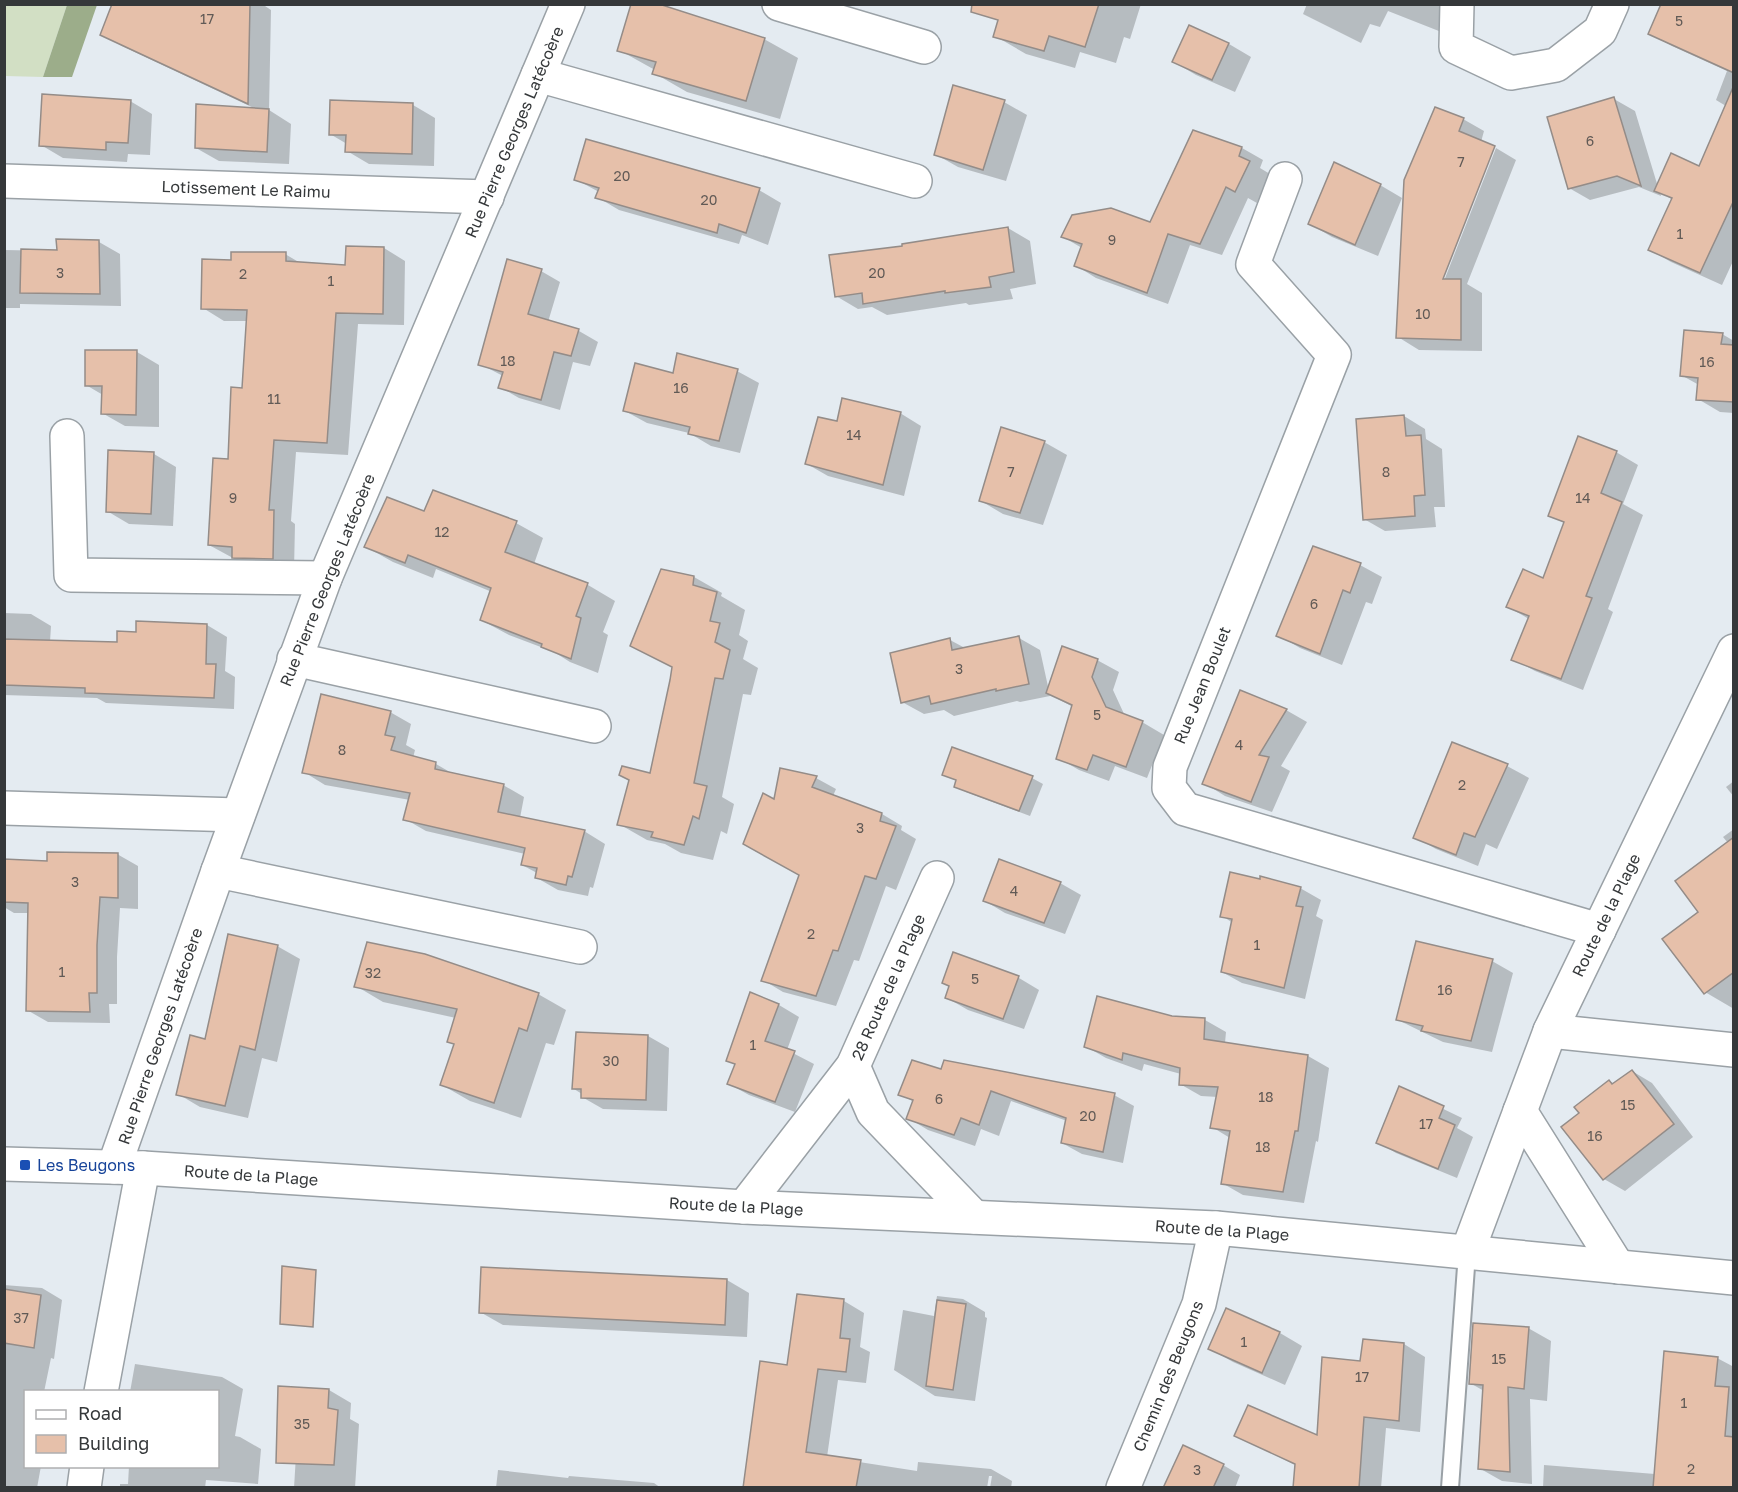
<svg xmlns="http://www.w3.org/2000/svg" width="1738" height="1492" font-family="'Golos Text',sans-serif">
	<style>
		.green { fill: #d2dfc4 }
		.forest { fill: #9cad8a }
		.shadow { fill: #0003 }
		.building { fill: #e6c0aa; stroke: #948c88; stroke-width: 1.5 }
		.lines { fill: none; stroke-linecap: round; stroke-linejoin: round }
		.service-casing { stroke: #9aa1a6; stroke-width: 20 }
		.minor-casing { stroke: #9aa1a6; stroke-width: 36 }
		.tertiary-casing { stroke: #9aa1a6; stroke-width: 36 }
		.service { stroke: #fff; stroke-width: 16 }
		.minor { stroke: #fff; stroke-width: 33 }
		.tertiary { stroke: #fff; stroke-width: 33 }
		.transit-dot { fill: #1a4fb4; stroke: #fff; stroke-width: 2 }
		.labels { text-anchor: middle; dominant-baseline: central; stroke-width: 6; stroke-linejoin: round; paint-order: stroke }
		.number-label { font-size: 14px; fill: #615a56 }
		.street-label { font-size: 16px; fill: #35383a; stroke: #fff }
		.transit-label { font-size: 16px; fill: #164399; stroke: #fff; text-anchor: start }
	</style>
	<rect width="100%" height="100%" fill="#e4ebf1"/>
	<path class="green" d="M5 5H67L43 77 5 76Z"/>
	<path class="forest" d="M67 5H97L72 77H43Z"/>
	<g class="shadow">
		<path d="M113 4H262L271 10 269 110 291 124 289 164 219 161 196 148 258 110 122 46 102 34Z"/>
		<path d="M979 4H1141L1130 39 1124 37 1116 63 1080 52 1075 68 1026 54 995 36 1001 13Z"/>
		<path d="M1307 4H1442L1449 35 1388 11 1380 27 1370 24 1361 43 1303 14Z"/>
		<path d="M1734 4V259L1722 285 1671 262 1650 250 1673 200 1660 192 1661 196 1639 187 1590 200 1569 188 1614 99 1635 111 1658 187 1700 168 1726 106 1716 100 1727 71 1672 46 1650 34Z"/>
		<path d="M1190 27 1229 44 1251 57 1235 92 1196 75 1174 62Z"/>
		<path d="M764 39 798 58 780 119 687 92 654 73 655 70 619 50Z"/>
		<path d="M130 101 152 114 150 155 128 154 127 162 63 158 41 145Z"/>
		<path d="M1004 102 1027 115 1006 181 958 167 935 154Z"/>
		<path d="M413 105 435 118 434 166 369 164 347 151V144L330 134Z"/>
		<path d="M1463 119 1484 131 1481 142 1495 148H1493L1439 285 1442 286 1496 148 1516 160 1467 284 1482 293V351L1419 350 1398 337 1405 180Z"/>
		<path d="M1194 132 1242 148 1263 160 1260 168 1270 174 1257 203 1248 198 1222 255 1190 245 1168 304 1096 278 1075 265 1082 248 1063 237 1151 224Z"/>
		<path d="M575 179 759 190 781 203 768 245 742 235 739 244 619 210 597 197 599 192Z"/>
		<path d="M1380 185 1402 198 1378 256 1332 237 1310 224Z"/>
		<path d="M1008 228 1030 241 1036 284 1010 289 1013 299 969 305 966 303 887 315 872 307 858 309 836 296 904 247Z"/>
		<path d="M99 242 120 254 121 306 20 304V308H4V250L58 251Z"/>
		<path d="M384 248 405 261 404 325 358 324 348 455 296 452 291 521 295 524 294 570H255L209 545 244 389 248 321H224L203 308 232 262 285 254 302 264 346 266Z"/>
		<path d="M541 271 560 282 548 322 579 331 598 342 590 366 573 362 560 410 519 398 500 387 503 376 480 364Z"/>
		<path d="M1722 334 1734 341V413L1720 412 1698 399 1699 385 1681 375Z"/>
		<path d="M137 352 159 365V427L125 426 102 413 103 395 86 385Z"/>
		<path d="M737 371 759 383 740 453 711 446 689 433 647 423 625 411 674 375Z"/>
		<path d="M900 413 921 426 904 496 828 476 807 464 838 423Z"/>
		<path d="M1404 416 1425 429 1426 439 1442 449 1445 507H1434L1436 527 1385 531 1364 519Z"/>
		<path d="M1044 442 1067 455 1043 525 1003 514 981 501Z"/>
		<path d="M1616 452 1638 465 1623 504 1643 515 1608 609 1613 612 1583 690 1535 671 1513 659 1529 619 1508 607 1544 580 1565 523 1550 515Z"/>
		<path d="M154 454 176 467 173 526 129 524 107 511Z"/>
		<path d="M425 513 516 523 543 538 534 564 588 585 615 601 603 632 608 635 598 673 570 662 554 652 509 635 481 620 492 592 436 569 433 578 393 562 366 547Z"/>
		<path d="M1360 565 1382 577 1372 604 1366 602 1342 665 1300 648 1278 635Z"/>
		<path d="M694 577 722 593 721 596 745 610 739 635 748 641 743 659 758 668 751 695 743 694 722 797 734 804 727 834 721 831 713 860 681 853 665 844 647 840 619 824 651 775 673 668 632 645Z"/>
		<path d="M4 613 31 614 51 626 50 642 119 643 137 634 207 625 227 637 225 671 235 677 234 709 106 703 97 698 4 695Z"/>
		<path d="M1019 638 1040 650 1049 691 1097 660 1119 672 1113 690 1125 716 1142 722 1164 735 1147 778 1115 766 1109 781 1079 770 1058 758 1073 707 1049 694 1050 696 1020 702 1017 701 954 716 944 710 924 714 902 702 950 640 965 648Z"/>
		<path d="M1286 710 1307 722 1281 766 1290 771 1272 812 1225 796 1204 783Z"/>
		<path d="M390 712 411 724 406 745 415 750 413 758 436 764 455 775 503 785 524 797 520 818 584 831 605 844 593 888 590 887 588 896 558 890 537 878V873L522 865 525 854 426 831 405 819 410 800 325 785 304 772Z"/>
		<path d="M1507 766 1529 778 1497 849 1486 844 1478 866 1436 849 1415 837Z"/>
		<path d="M944 774 1032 778 1043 784 1030 816 966 792 956 786 957 781Z"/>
		<path d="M816 778 836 789 833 796 882 814 902 826 901 830 916 839 896 890 886 886 859 961 854 960 836 1006 783 992 763 980 801 875 775 802Z"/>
		<path d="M1734 781V797L1726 787Z"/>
		<path d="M1734 829V1009L1705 992 1700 912 1728 843 1723 837Z"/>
		<path d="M117 854 138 866V909L120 908 117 957V1004H109L110 1023 48 1022 27 1010 29 913H14L4 907V861L48 863Z"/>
		<path d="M1060 883 1081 895 1065 934 1005 913 985 901Z"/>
		<path d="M1300 888 1321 900 1316 916 1323 920 1305 999 1242 983 1222 972 1233 923 1222 916Z"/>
		<path d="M277 946 300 959 277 1062 262 1058 248 1118 200 1107 178 1094 207 1041Z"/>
		<path d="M954 954 1019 978 1039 990 1024 1029 968 1010 947 998Z"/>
		<path d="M1492 961 1513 973 1492 1052 1443 1042 1398 1020Z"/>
		<path d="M356 986 538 994 566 1010 554 1045 546 1043 521 1118 470 1101 442 1085 455 1045 448 1041 456 1018 383 1002Z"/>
		<path d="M751 994 779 1005 799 1017 787 1050 814 1064 795 1112 749 1095 729 1084 736 1064Z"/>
		<path d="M1172 1018 1205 1020 1226 1032 1225 1043 1308 1056 1329 1068 1318 1142 1316 1141 1304 1203 1243 1195 1222 1183 1230 1138 1212 1127 1218 1097 1201 1096 1180 1084 1181 1074 1144 1064 1142 1071 1106 1058 1085 1046Z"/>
		<path d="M648 1036 669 1048 667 1111 603 1109 582 1097V1094L574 1089Z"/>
		<path d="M942 1071 1114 1095 1134 1106 1123 1163 1082 1154 1062 1143 1067 1121 1011 1101 999 1136 981 1129 975 1146 928 1130 908 1118 914 1102 900 1094Z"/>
		<path d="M1632 1071 1652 1083 1693 1137 1625 1191 1604 1179 1581 1114 1609 1081 1615 1084Z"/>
		<path d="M1400 1088 1462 1118 1457 1128 1473 1137 1457 1178 1396 1153 1378 1142Z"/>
		<path d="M727 1280 749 1293 747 1337 503 1325 480 1312Z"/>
		<path d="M4 1285 42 1288 62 1300 54 1359 51 1358 44 1392H26V1466H41L37 1488H4Z"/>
		<path d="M799 1296 844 1301 864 1313 860 1347 870 1352 866 1383 838 1380 827 1457 917 1471 918 1462 991 1469 1012 1481 1011 1488H990L992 1476H989L987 1488H745L788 1366Z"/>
		<path d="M937 1296 963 1299 985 1312V1317L987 1318 975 1401 935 1396 894 1370 903 1310 934 1316Z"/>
		<path d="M1227 1310 1280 1333 1302 1346 1285 1385 1233 1362 1210 1349Z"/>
		<path d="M1528 1328 1551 1341 1547 1401 1530 1399 1532 1484 1502 1481 1479 1468 1484 1391 1470 1383Z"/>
		<path d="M1404 1344 1425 1357 1420 1432 1386 1428 1381 1488H1295L1297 1466 1236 1435 1318 1437 1362 1363Z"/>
		<path d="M1717 1358 1734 1367V1488H1543L1544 1465 1655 1474Z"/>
		<path d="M135 1364 222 1377 243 1389 235 1436 240 1437 261 1449 258 1484 206 1480 205 1488H120V1484H128L129 1466H218V1392H130Z"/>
		<path d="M300 1389 329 1390 351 1403 350 1419 359 1424 355 1488H294Z"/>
		<path d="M1223 1465 1240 1475 1235 1488H1165Z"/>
		<path d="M498 1470 568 1478 569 1476 654 1483 661 1488H496Z"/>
	</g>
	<g class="building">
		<path d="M112 4H250L248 104 100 35Z"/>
		<path d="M631 4H659L765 38 746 101 652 74 656 62 617 51Z"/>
		<path d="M972 4H1099L1085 47 1049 36 1044 51 993 37 998 20 971 12Z"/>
		<path d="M1661 4H1734V73L1648 34Z"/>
		<path d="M1189 25 1229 43 1212 80 1172 62Z"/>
		<path d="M953 85 1005 100 983 170 934 155Z"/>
		<path d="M1734 85V200L1700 273 1648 250 1672 198 1654 191 1671 153 1699 166Z"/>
		<path d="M42 94 131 100 128 143 106 142V150L39 146Z"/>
		<path d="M1614 97 1641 186 1617 176 1568 189 1547 117Z"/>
		<path d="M330 100 413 103 412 154 345 152 346 135H329Z"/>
		<path d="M196 104 269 109 267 152 195 148Z"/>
		<path d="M1435 107 1464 118 1459 131 1495 146 1443 279H1461V340L1396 338 1404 180Z"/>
		<path d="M1193 130 1242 147 1239 156 1250 161 1235 192 1226 187 1200 244 1168 234 1147 293 1074 266 1082 244 1061 237 1072 215 1111 208 1150 222Z"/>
		<path d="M586 139 760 188 746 233 719 224 717 233 595 198 599 188 574 180Z"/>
		<path d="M1334 162 1381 184 1355 245 1308 224Z"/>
		<path d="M1008 227 1014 272 989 277 991 287 945 293V291L863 304 862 293 835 297 829 255 902 246V244Z"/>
		<path d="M56 239 99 240 100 294 20 293 21 249 57 250Z"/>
		<path d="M346 246 384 247 383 314 336 313 327 443 274 440 269 510H274L273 559 232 558V547L208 545 213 458 228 459 231 387 242 388 247 310 201 309 202 259 231 260V252H286V261L345 265Z"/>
		<path d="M507 259 542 269 528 314 579 329 571 356 554 352 541 400 498 388 503 372 478 365Z"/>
		<path d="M1684 330 1723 333 1721 344 1734 345V402L1696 400 1698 378 1680 376Z"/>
		<path d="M85 350H137L136 415 101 414 102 386H85Z"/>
		<path d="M677 353 738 369 719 441 688 434 690 427 623 411 635 363 673 373Z"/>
		<path d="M842 398 901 412 883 485 805 464 818 417 837 421Z"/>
		<path d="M1404 415 1406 436 1421 435 1425 495 1414 496 1415 516 1363 520 1356 419Z"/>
		<path d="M1001 427 1045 441 1020 513 979 501Z"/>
		<path d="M1578 436 1617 451 1601 493 1622 502 1586 596 1592 598 1561 679 1511 660 1529 616 1506 607 1523 569 1543 578 1564 522 1548 516Z"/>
		<path d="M108 450 154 452 151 514 106 512Z"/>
		<path d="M433 490 517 521 505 552 588 583 576 616 581 618 571 659 541 647 542 644 480 620 491 588 408 555 405 563 364 547 387 497 424 511Z"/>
		<path d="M1313 546 1361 563 1350 593 1343 590 1320 654 1276 636Z"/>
		<path d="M661 569 694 576 693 585 717 592 710 621 720 623 715 642 730 650 723 679 715 678 694 783 707 786 699 819 693 816 684 845 651 837 653 832 617 825 629 780 619 775 622 766 650 773 670 680 672 667 630 646Z"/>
		<path d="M136 621 207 624 206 664H216L214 698 85 693V688L4 685V639L117 642V631L136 632Z"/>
		<path d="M1019 636 1029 684 996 691V689L931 704 929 696 901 703 890 653 950 638 952 650Z"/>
		<path d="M1062 646 1098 659 1092 677 1106 707 1143 721 1126 767 1093 755 1087 770 1056 759 1072 705 1046 693Z"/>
		<path d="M1240 690 1287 709 1259 755 1269 757 1251 802 1202 784Z"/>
		<path d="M321 694 391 711 385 735 395 737 391 750 436 762 435 769 504 784 498 812 585 830 572 877 568 876 566 885 535 878 537 868 521 865 525 848 403 820 410 793 302 773Z"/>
		<path d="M1452 742 1508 764 1475 837 1464 833 1456 855 1413 838Z"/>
		<path d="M952 747 1033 776 1019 811 954 787 956 780 942 775Z"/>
		<path d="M780 768 817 776 812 787 882 813 880 821 896 826 876 879 865 876 838 951 833 950 816 996 761 981 799 875 743 844 763 793 774 799Z"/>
		<path d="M1734 837V972L1704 994 1662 939 1698 912 1675 881Z"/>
		<path d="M47 852 118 853V898L100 897 97 945V993H89L90 1012 26 1011 28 903 4 902V859L47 861Z"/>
		<path d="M999 859 1061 882 1044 923 983 901Z"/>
		<path d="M1230 872 1260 879V876L1301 887 1296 906 1303 907 1284 988 1221 972 1232 919 1220 917Z"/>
		<path d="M228 934 278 945 255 1050 240 1046 225 1106 176 1095 190 1035 205 1039Z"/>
		<path d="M1416 941 1493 959 1471 1041 1421 1031 1423 1026 1396 1020Z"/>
		<path d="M367 942 425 954 539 993 527 1031 519 1028 494 1103 440 1085 454 1044 447 1042 457 1009 354 987Z"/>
		<path d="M953 952 1019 976 1003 1019 945 998 949 986 942 983Z"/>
		<path d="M750 992 779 1004 765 1041 795 1051 775 1102 727 1084 735 1064 726 1061Z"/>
		<path d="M1097 996 1172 1016 1205 1018 1204 1039 1308 1055 1298 1131H1295L1283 1192 1221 1184 1230 1131 1210 1128 1218 1087 1179 1085 1180 1068 1123 1053 1122 1060 1084 1047Z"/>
		<path d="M576 1032 648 1035 646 1100 581 1098V1089H572Z"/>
		<path d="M912 1060 941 1069 944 1060 1115 1093 1103 1152 1061 1143 1066 1118 991 1091 979 1125 961 1118 954 1135 906 1119 913 1100 898 1095Z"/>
		<path d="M1632 1070 1674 1124 1603 1180 1561 1127 1579 1113 1574 1107 1609 1080 1612 1084Z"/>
		<path d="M1399 1086 1444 1106 1439 1118 1455 1125 1438 1169 1376 1143Z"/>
		<path d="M282 1266 316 1270 313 1327 280 1324Z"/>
		<path d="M481 1267 727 1279 725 1325 479 1313Z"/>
		<path d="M4 1289 41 1295 34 1348 4 1343Z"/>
		<path d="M797 1294 844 1299 840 1338 850 1339 846 1372 818 1369 806 1452 861 1460 856 1488H743L760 1361 787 1365Z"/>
		<path d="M937 1300 966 1304 953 1390 926 1386Z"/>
		<path d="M1226 1308 1280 1332 1262 1373 1208 1349Z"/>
		<path d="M1473 1323 1529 1327 1524 1389 1508 1387 1510 1472 1478 1469 1483 1385 1469 1384Z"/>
		<path d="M1363 1339 1404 1343 1399 1421 1364 1417 1359 1488H1293L1295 1464 1234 1436 1248 1405 1317 1435 1322 1357 1360 1361Z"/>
		<path d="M1664 1351 1718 1357 1715 1386 1729 1387 1725 1436 1734 1437V1488H1653Z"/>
		<path d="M278 1386 329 1389 328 1408 338 1410 334 1465 276 1463Z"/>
		<path d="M1183 1445 1224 1464 1213 1488H1163Z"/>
	</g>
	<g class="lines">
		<defs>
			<path id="service" d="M1450 1488 1467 1253"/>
			<g id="minor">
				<path d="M779 4 924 47"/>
				<path d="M1457 4 1456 47 1511 73 1556 65 1600 31 1612 4"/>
				<path d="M538 75 915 181"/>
				<path d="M1285 179 1253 264 1334 355 1170 767 1169 788 1185 809 1599 930"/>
				<path d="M4 181 487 197"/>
				<path d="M67 436 71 575 325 578"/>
				<path d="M294 659 594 726"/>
				<path d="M4 808 238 815"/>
				<path d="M218 871 580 947"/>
				<path d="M1550 1031 1734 1050"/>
				<path d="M853 1066 873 1112 974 1217"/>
				<path d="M1520 1111 1618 1267"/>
				<path d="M114 1167 218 871 325 578 568 4"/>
				<path d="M744 1207 853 1066 937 878"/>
				<path d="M1467 1253 1550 1031 1734 651"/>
				<path d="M101 1392 143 1168"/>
				<path d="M84 1488 87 1466"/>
				<path d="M1123 1488 1199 1304 1216 1228"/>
			</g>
			<path id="tertiary" d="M4 1164 143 1168 744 1207 1216 1228 1734 1278"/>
		</defs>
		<use href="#service" class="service-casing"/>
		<use href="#minor" class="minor-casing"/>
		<use href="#tertiary" class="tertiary-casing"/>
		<use href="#service" class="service"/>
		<use href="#minor" class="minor"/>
		<use href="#tertiary" class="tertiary"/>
	</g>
	<rect class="transit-dot" x="19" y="1159" width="12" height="12" rx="3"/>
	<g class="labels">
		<g class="number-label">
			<text x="207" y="18">17</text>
			<text x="1679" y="20">5</text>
			<text x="1590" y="140">6</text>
			<text x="1461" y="161">7</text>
			<text x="622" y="175">20</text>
			<text x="709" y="199">20</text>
			<text x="1680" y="233">1</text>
			<text x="1112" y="239">9</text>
			<text x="60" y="272">3</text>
			<text x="877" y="272">20</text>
			<text x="243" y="273">2</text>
			<text x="331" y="280">1</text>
			<text x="1423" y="313">10</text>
			<text x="508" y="360">18</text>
			<text x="1707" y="361">16</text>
			<text x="681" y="387">16</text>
			<text x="274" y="398">11</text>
			<text x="854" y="434">14</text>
			<text x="1011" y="471">7</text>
			<text x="1386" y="471">8</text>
			<text x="233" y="497">9</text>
			<text x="1583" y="497">14</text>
			<text x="442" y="531">12</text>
			<text x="1314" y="603">6</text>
			<text x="959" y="668">3</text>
			<text x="1097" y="714">5</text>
			<text x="1239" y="744">4</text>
			<text x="342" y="749">8</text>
			<text x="1462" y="784">2</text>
			<text x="860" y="827">3</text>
			<text x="75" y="881">3</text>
			<text x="1014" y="890">4</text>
			<text x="811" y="933">2</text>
			<text x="1257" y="944">1</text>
			<text x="62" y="971">1</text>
			<text x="373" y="972">32</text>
			<text x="975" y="978">5</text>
			<text x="1445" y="989">16</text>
			<text x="753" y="1044">1</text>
			<text x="611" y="1060">30</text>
			<text x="1266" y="1096">18</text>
			<text x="939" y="1098">6</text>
			<text x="1628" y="1104">15</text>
			<text x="1088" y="1115">20</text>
			<text x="1426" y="1123">17</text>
			<text x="1595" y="1135">16</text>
			<text x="1263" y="1146">18</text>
			<text x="21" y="1317">37</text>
			<text x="1244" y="1341">1</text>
			<text x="1499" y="1358">15</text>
			<text x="1362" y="1376">17</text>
			<text x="1684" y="1402">1</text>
			<text x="302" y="1423">35</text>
			<text x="1691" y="1468">2</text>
			<text x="1197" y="1469">3</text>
		</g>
		<g class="street-label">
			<text transform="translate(514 132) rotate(-67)">Rue Pierre Georges Latécoère</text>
			<text transform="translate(246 189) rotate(2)">Lotissement Le Raimu</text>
			<text transform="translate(327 580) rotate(-68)">Rue Pierre Georges Latécoère</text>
			<text transform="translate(1202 685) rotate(-68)">Rue Jean Boulet</text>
			<text transform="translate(1606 915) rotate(-64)">Route de la Plage</text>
			<text transform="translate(888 987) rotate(-66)">28 Route de la Plage</text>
			<text transform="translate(160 1036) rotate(-71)">Rue Pierre Georges Latécoère</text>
			<text transform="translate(251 1175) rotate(4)">Route de la Plage</text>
			<text transform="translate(736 1206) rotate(3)">Route de la Plage</text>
			<text transform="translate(1222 1230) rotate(4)">Route de la Plage</text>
			<text transform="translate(1168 1376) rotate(-68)">Chemin des Beugons</text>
		</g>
		<g class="transit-label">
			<text x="37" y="1165">Les Beugons</text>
		</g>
	</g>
	<rect width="1738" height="1492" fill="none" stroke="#35383a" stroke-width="12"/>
	<rect x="24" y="1390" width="195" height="78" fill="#ffffff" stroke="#aeafb0" stroke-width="1.5"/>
	<rect x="36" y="1410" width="30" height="9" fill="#ffffff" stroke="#aeafb0" stroke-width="1.5"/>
	<text x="78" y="1420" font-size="18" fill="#35383a">Road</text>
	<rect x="36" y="1435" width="30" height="18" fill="#e6c0aa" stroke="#aeafb0" stroke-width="1.5"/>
	<text x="78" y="1450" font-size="18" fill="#35383a">Building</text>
</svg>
